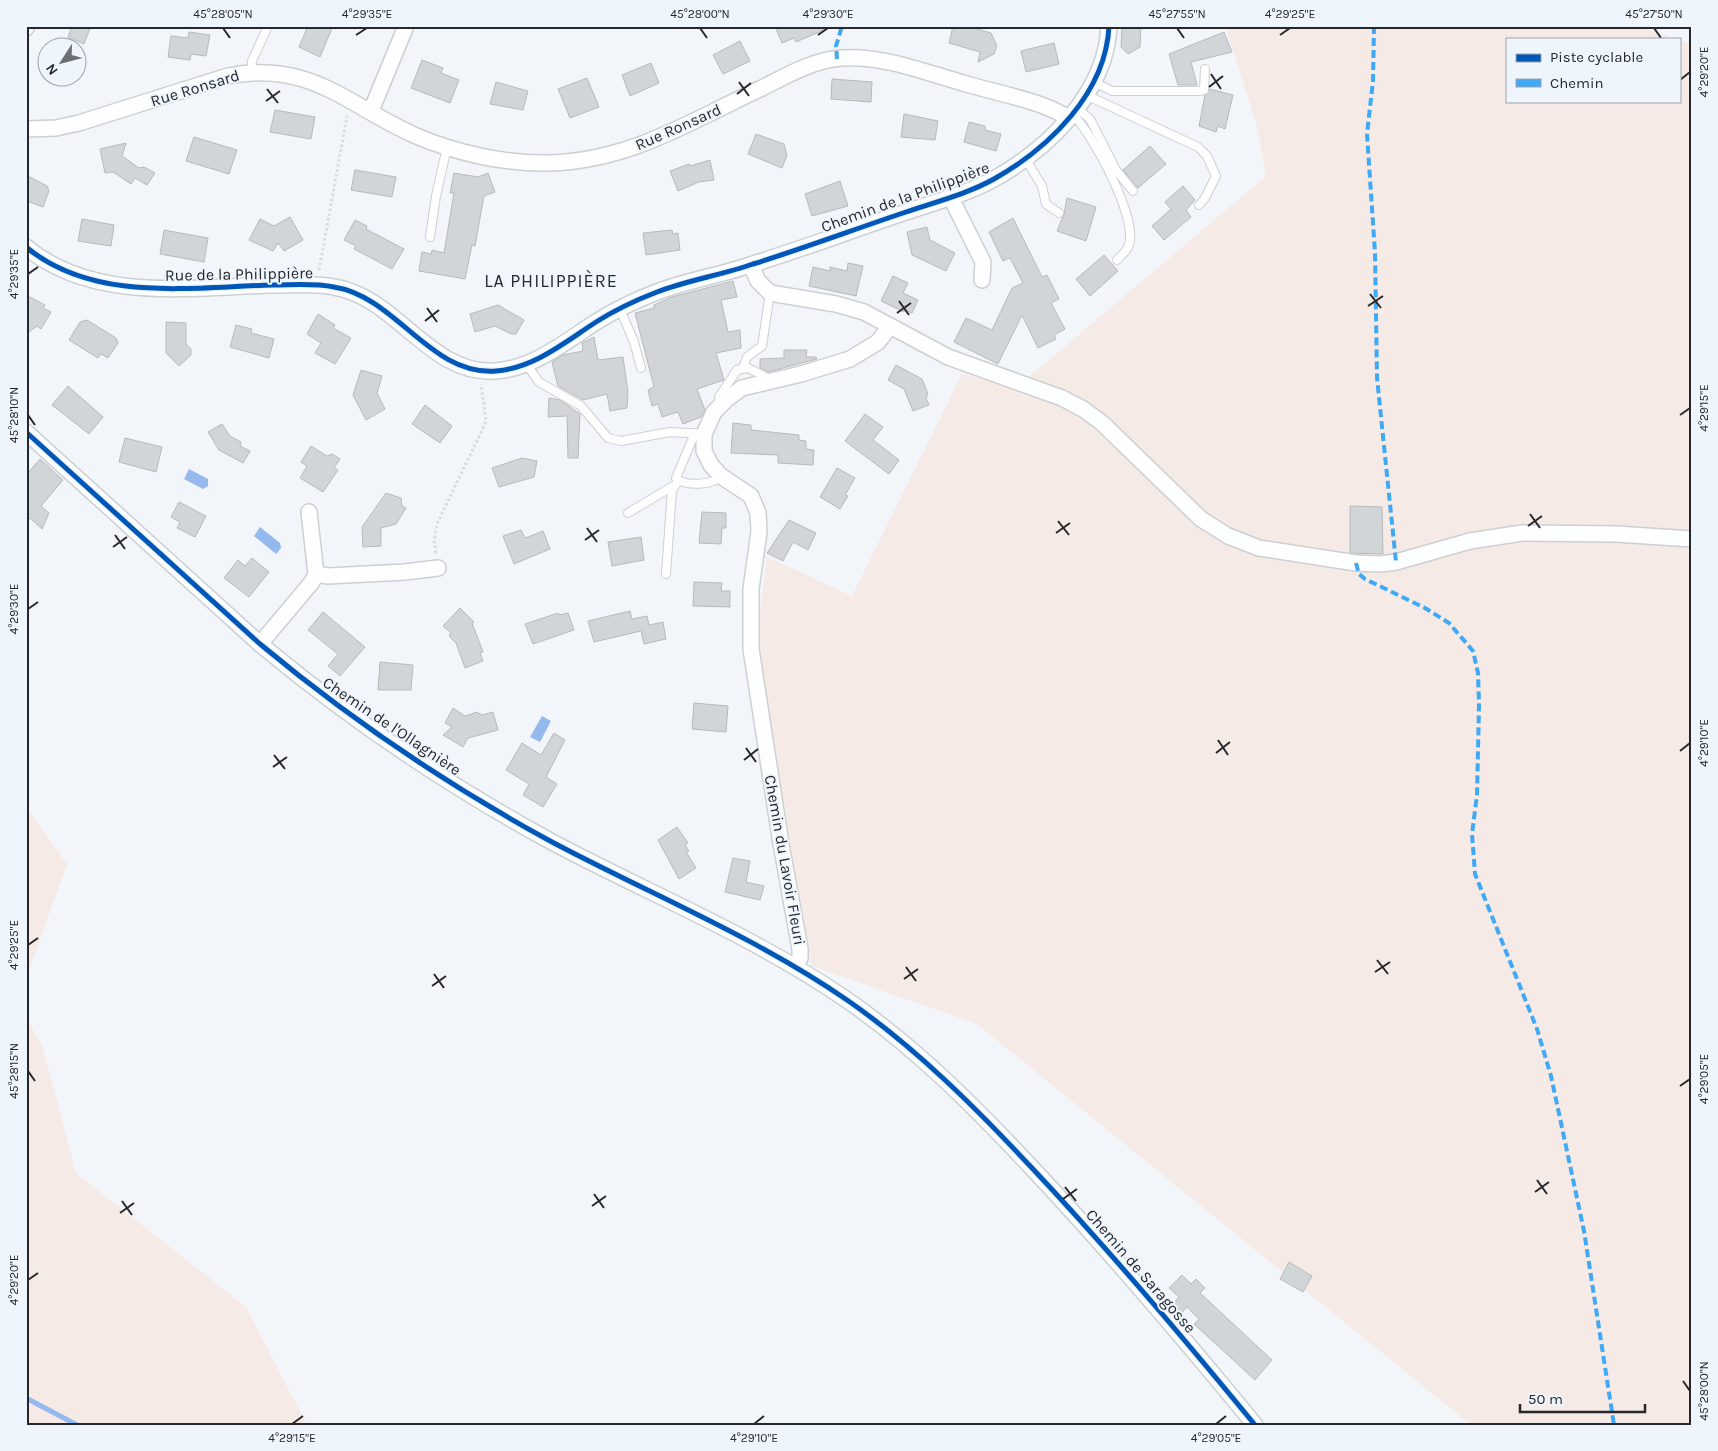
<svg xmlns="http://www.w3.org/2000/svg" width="1718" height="1451" font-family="Karla,sans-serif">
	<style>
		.green { fill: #f5eae5 }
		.water { fill: #95b8ee }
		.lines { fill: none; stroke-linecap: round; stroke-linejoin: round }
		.stream { stroke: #95b8ee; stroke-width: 5 }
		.building { fill: #d2d5d8; stroke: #b7babd }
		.lane-casing { stroke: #cdd0d3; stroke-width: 10 }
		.street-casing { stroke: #cdd0d3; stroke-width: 18 }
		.path { stroke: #d9dbdc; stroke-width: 3; stroke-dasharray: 2.5 2.5; stroke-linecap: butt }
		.lane { stroke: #fdfefe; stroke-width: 8 }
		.street { stroke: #fdfefe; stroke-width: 15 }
		.quiet { stroke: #3fa9f5; stroke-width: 4; stroke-dasharray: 8 4; stroke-linecap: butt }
		.cycleway-casing { stroke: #eff5fd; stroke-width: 8 }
		.cycleway { stroke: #0057b8; stroke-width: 5 }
		.ticks { fill: none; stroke: #26282b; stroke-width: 2 }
		.labels { text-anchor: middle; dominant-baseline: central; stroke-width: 4; stroke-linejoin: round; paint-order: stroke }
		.street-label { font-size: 16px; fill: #26282b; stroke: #eff5fd }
		.neighbourhood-label { font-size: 18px; letter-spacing: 1px; fill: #25292f; stroke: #eff5fd }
		.neatline { fill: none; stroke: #26282b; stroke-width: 2 }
		.ticks-label { font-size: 12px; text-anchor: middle; fill: #26282b }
	</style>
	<rect width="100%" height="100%" fill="#f2f6fa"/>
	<g class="green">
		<path d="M1225 26H1639L1676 39H1507V101H1679V40L1692 43V1425H1471L977 1024 812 966 755 648 767 557 852 596 962 374 1016 388 1266 176 1257 126Z"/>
		<path d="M26 807 67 864 26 978Z"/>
		<path d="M26 1017 43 1048 76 1173 246 1307 307 1425H26Z"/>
	</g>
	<g class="water">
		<path d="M189 469 208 479V486L203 489 184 479Z"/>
		<path d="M260 527 280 543 281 548 276 554 254 536Z"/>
		<path d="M542 716 551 721 540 742 530 737Z"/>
	</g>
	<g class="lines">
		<path class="stream" d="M26 1398 77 1425"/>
	</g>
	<g class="building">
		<path d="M72 26H91L84 44 68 37Z"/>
		<path d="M308 26H333L320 57 299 47Z"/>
		<path d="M775 26H833L796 42 794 38 782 43Z"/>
		<path d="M953 26H967L991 33 997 46 994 54 978 62 980 52 949 43Z"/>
		<path d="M1122 26H1141L1140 47 1128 54 1121 47Z"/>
		<path d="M189 32 210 35 206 56 191 54 190 60 168 57 171 36 188 38Z"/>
		<path d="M1224 32 1232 52 1191 62 1197 85H1178L1169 54Z"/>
		<path d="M740 41 750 61 723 74 713 55Z"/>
		<path d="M1054 43 1059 64 1026 72 1021 51Z"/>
		<path d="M422 60 443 68 441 73 459 80 450 103 411 88Z"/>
		<path d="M651 63 659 83 630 96 622 75Z"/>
		<path d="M587 78 599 107 570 118 558 89Z"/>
		<path d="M832 79 872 82 871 102 831 99Z"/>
		<path d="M496 82 528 91 523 110 490 104Z"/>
		<path d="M1210 89 1233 95 1225 129 1218 126 1216 132 1199 126 1205 95Z"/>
		<path d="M275 110 315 117 311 139 270 132Z"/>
		<path d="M904 114 938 121 935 140 901 137Z"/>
		<path d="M969 122 985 126V130L1001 134 996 151 964 142Z"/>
		<path d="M756 134 784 144 787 155 782 168 748 154Z"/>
		<path d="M194 137 237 150 229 174 186 161Z"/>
		<path d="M126 143 122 156 139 168 144 167 155 173 147 185 135 178 131 184 113 172 105 173 100 149Z"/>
		<path d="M1150 146 1166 164 1138 188 1123 170Z"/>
		<path d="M710 160 714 180 699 182 678 191 670 171 689 164 690 166Z"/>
		<path d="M355 170 396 177 392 197 351 190Z"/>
		<path d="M454 173 478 177 488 173 495 192 484 196 475 246 472 245 465 279 419 271 422 252 431 254 432 250 444 253 454 193H450Z"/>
		<path d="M26 175 47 186 49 191 43 207 26 201Z"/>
		<path d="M840 181 848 206 812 216 805 194Z"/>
		<path d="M1183 186 1195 200 1186 210 1191 217 1164 240 1152 226 1171 209 1165 202Z"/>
		<path d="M1067 198 1096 207 1086 241 1057 231 1064 214Z"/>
		<path d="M290 217 303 240 284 251 278 243 273 251 249 240 260 219 274 226Z"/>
		<path d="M1013 218 1042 277 1047 275 1059 299 1051 303 1065 329 1054 335 1056 339 1038 348 1022 315 998 364 954 342 966 318 992 330 1012 288 1023 283 1010 258 1003 261 989 232Z"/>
		<path d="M82 219 114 225 111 246 78 241Z"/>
		<path d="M355 220 367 226 366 229 404 249 392 269 354 249 356 246 344 240Z"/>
		<path d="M927 227 930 240 955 253 946 271 912 255 907 232Z"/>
		<path d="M164 230 208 238 204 262 160 254Z"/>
		<path d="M672 230 673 234 678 233 680 250 646 255 643 233Z"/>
		<path d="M1104 255 1118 271 1090 296 1076 279Z"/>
		<path d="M848 263 863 266 856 296 809 286 813 267 830 271V267L847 271Z"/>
		<path d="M893 276 908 283 903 293 918 300 912 313 905 310 904 312 881 301Z"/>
		<path d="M733 281 737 297 721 300 728 332 740 330 741 348 716 353 724 380 697 389 705 410 701 417 683 424 678 412 662 417 658 404 652 406 648 390 654 387 635 313 654 308V305L672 297Z"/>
		<path d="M26 295 45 305 43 308 51 312 41 329 37 326 26 334Z"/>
		<path d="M498 305 524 320 516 334H511L495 326 475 332 470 314Z"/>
		<path d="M318 314 335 325 333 328 351 338 335 364 315 353 321 343 307 334Z"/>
		<path d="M87 320 116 338 118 343 108 358 101 354 98 358 69 340 80 322Z"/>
		<path d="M166 322 186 323V344L191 349V355L179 366 166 353Z"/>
		<path d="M236 325 252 329 251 333 274 339 269 358 230 347Z"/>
		<path d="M594 337 598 360 623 357 628 392 627 408 610 411 607 394 583 400 558 386 552 362 563 355 583 351 582 343Z"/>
		<path d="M784 350H807L806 357H816L817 359 768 372 760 368V359L784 358Z"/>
		<path d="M896 365 922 379 928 394 926 398 929 405 913 411 904 389 888 380Z"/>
		<path d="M361 370 382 376 377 393 385 409 366 420 353 395Z"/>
		<path d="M68 386 103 417 89 434 52 405Z"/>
		<path d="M549 398 560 400 580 414 578 458H568L567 416 548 417Z"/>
		<path d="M425 405 452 426 440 443 412 424Z"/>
		<path d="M865 414 883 427 873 440 899 460 889 474 845 441Z"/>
		<path d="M733 423 751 425V430L799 435V440L806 441V449L814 450 813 465 778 463V455L731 453Z"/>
		<path d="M222 424 230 436 241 442 240 446 250 451 243 463 219 450 208 432Z"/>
		<path d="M125 438 162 447 156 472 119 462Z"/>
		<path d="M311 446 327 456 332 454 340 459 334 468 338 470 323 492 300 478 307 466 301 462Z"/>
		<path d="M522 458 537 461 534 477 499 487 492 468Z"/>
		<path d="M40 459 63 480 41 506 49 513 42 529 30 518 26 523V475Z"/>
		<path d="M837 468 855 478 845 495 848 496 840 509 820 497Z"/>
		<path d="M386 493 401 498 402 506 406 508 396 524 381 528V546L363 547 362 527Z"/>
		<path d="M179 502 206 516 195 537 177 528 180 522 171 517Z"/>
		<path d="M1350 506 1382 507 1383 554 1350 553Z"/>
		<path d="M702 512 726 513V528H722L721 544 699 543Z"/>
		<path d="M789 520 816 533 808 550 793 542 783 561 767 553Z"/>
		<path d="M521 530 525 538 543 531 550 549 514 564 503 536Z"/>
		<path d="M641 537 644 560 612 566 608 542Z"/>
		<path d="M252 558 269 572 249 597 224 578 238 560 245 566Z"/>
		<path d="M694 582 722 583 721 591H730V607L693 606Z"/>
		<path d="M460 608 474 622 472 623 483 652 480 653 483 661 465 668 456 643 449 636 451 633 443 626Z"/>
		<path d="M630 611 632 619 647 616 649 625 663 622 666 639 644 644 641 631 594 642 588 621Z"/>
		<path d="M323 612 365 647 340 676 328 666 338 654 308 630Z"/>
		<path d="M558 613 559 615 568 613 574 630 533 644 525 624Z"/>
		<path d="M380 662 413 665 411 690H378Z"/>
		<path d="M694 703 728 706 726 732 692 729Z"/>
		<path d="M453 708 465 716 477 712 482 715 493 712 498 730 468 738 463 747 443 735 452 727 445 723Z"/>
		<path d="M554 733 565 740 546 777 557 784 543 807 523 795 529 784 506 770 522 743 541 755Z"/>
		<path d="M677 827 688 843 685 845 689 851 686 852 696 868 679 879 658 840Z"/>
		<path d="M733 858 750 861 746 882 764 886 760 900 725 892Z"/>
		<path d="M1289 1262 1312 1276 1303 1292 1280 1279Z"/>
		<path d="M1182 1275 1191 1284 1196 1279 1205 1288 1200 1293 1272 1360 1255 1380 1194 1324 1199 1319 1187 1307 1178 1317 1169 1308 1179 1297 1169 1288Z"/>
	</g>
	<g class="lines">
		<defs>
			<g id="lane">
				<path d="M251 72 252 61 268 26"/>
				<path d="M1094 82 1112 91H1199L1204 90 1205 69"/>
				<path d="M1086 95 1198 147 1207 156 1216 176 1205 198 1199 205"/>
				<path d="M1077 108 1090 119 1116 170 1133 191"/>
				<path d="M1072 114C1092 132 1138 218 1129 245 1127 251 1121 256 1117 260"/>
				<path d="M1025 158 1042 186 1046 204 1059 213"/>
				<path d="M430 237 436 196 447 147"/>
				<path d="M620 309 634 342 641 368"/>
				<path d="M527 365 539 382 581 406 608 438 621 441 670 432 704 434"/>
				<path d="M743 368 747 357 762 346 770 293"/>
				<path d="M720 403 719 397 737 370 748 368 764 376 767 381"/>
				<path d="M695 433 676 478C685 487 713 485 721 476"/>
				<path d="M628 513 673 486"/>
				<path d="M666 574 672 490 678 481"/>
			</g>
			<g id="street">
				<path d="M26 28 27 26"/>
				<path d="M371 111 406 26"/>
				<path d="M26 129 56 128 79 123 228 76C310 60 347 105 414 135 455 153 505 164 549 163 630 161 691 121 762 88 786 76 813 60 841 58 882 55 924 72 963 83 995 93 1041 100 1068 118"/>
				<path d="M950 196 983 262 982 280"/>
				<path d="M26 247C94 303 190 287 272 285 293 285 314 283 334 287 397 297 430 376 496 371 534 368 565 342 596 322 615 310 636 300 657 292 688 280 722 275 753 264 805 248 855 229 906 212 935 202 967 194 994 179 1049 148 1106 93 1109 26"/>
				<path d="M751 265 758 281 770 293 836 304 864 312 948 357 1062 398 1083 409 1102 423 1201 519 1228 536 1259 548 1356 563 1380 564 1396 562 1470 541 1522 533 1616 534 1692 539"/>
				<path d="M26 432 260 644C350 719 449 786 552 842 650 894 754 936 847 1000 915 1047 975 1107 1032 1168 1110 1251 1182 1336 1255 1425"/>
				<path d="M316 574 328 576 405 572 438 568"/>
				<path d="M260 644 312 582 316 574 309 512"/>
				<path d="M796 966 800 958V949L781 844 751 649V589L759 532 758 513 751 496 721 476 711 465 704 451V434L714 412 727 399 742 388 801 374 850 359 878 342 890 326"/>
			</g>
		</defs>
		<use href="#lane" class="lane-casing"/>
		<use href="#street" class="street-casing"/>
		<g class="path">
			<path d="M319 270 347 116"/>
			<path d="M436 553 434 541 437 524 484 426 486 421 481 384"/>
		</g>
		<use href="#lane" class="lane"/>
		<use href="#street" class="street"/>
		<g class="quiet">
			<path d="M1374 26 1373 81 1367 134 1375 253 1377 378 1396 562"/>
			<path d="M837 59 836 46 842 26"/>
			<path d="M1356 563 1359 574 1365 579 1425 608 1449 623 1473 651 1478 673 1479 705 1477 795 1472 834 1475 874 1537 1029 1551 1076 1584 1231 1614 1425"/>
		</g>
		<defs>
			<g id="cycleway">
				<path d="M26 247C94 303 190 287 272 285 293 285 314 283 334 287 397 297 430 376 496 371 534 368 565 342 596 322 615 310 636 300 657 292 688 280 722 275 753 264 805 248 855 229 906 212 935 202 967 194 994 179 1049 148 1106 93 1109 26"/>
				<path d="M26 432 260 644C350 719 449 786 552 842 650 894 754 936 847 1000 915 1047 975 1107 1032 1168 1110 1251 1182 1336 1255 1425"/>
			</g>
		</defs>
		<use href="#cycleway" class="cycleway-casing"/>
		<use href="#cycleway" class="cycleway"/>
	</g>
	<path class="ticks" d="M223 28 230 38M700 28 707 38M1177 28 1184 38M1654 28 1661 38M356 35 367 28M818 35 828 28M1280 35 1290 28M1211 74 1221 89M1680 80 1690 72M739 82 749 96M1209 87 1223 76M267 89 278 103M737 94 751 83M266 101 280 91M28 274 38 267M1370 294 1381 308M899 301 909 315M1368 306 1383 296M427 308 437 322M897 313 911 303M425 321 439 310M28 415 35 425M1680 415 1690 408M1530 514 1540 528M1058 521 1069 535M1528 526 1542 516M587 528 597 542M1056 533 1070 523M115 535 125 549M585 540 599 530M113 547 127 537M28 609 38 602M1218 740 1228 755M746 748 756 762M1680 751 1690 743M1216 753 1230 742M274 755 285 769M744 760 758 749M273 767 287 757M28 945 38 938M1377 960 1388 974M906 967 916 981M1375 972 1390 962M434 974 444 988M904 979 918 969M432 986 446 976M28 1071 35 1081M1680 1086 1690 1079M1537 1180 1547 1194M1065 1187 1076 1201M1535 1192 1549 1182M594 1194 604 1208M1063 1199 1077 1189M122 1201 132 1215M592 1206 606 1196M120 1213 134 1203M28 1280 38 1273M1683 1381 1690 1391M292 1424 303 1416M754 1424 764 1416M1216 1424 1226 1416"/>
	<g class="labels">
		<g class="street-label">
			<text transform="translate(195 88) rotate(-17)">Rue Ronsard</text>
			<text transform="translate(678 127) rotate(-24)">Rue Ronsard</text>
			<text transform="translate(905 197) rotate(-20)">Chemin de la Philippière</text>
			<text transform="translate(239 274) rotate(-1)">Rue de la Philippière</text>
			<text transform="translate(392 726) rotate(34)">Chemin de l'Ollagnière</text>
			<text transform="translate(785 860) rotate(80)">Chemin du Lavoir Fleuri</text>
			<text transform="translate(1141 1271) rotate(49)">Chemin de Saragosse</text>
		</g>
		<g class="neighbourhood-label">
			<text x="551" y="281">LA PHILIPPIÈRE</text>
		</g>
	</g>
	<rect width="1718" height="1451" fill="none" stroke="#eff5fd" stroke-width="55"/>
	<rect x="1506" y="38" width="175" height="65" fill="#eff5fd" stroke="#9fa3a9"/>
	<rect x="1516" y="54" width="25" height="8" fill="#0057b8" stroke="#9fa3a9"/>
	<text x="1550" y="62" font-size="15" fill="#26282b">Piste cyclable</text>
	<rect x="1516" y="79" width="25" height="8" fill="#3fa9f5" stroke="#9fa3a9"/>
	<text x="1550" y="88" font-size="15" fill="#26282b">Chemin</text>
	<g transform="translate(62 62) rotate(234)"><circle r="24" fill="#eff5fd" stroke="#9fa3a9"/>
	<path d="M0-4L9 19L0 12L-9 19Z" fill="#6d7073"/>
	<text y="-8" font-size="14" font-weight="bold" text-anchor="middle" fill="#26282b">N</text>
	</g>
	<path d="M1520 1404v8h125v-8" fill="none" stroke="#26282b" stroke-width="2.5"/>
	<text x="1528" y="1404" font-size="15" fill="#26282b" stroke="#eff5fd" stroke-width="4" paint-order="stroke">50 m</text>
	<rect x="28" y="28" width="1662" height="1396" class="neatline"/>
	<g class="ticks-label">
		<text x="223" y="18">45°28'05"N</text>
		<text x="367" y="18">4°29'35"E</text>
		<text x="700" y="18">45°28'00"N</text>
		<text x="828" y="18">4°29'30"E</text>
		<text x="1177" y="18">45°27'55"N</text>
		<text x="1290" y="18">4°29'25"E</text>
		<text x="1654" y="18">45°27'50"N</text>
		<text transform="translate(1704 72) rotate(-90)" y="4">4°29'20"E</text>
		<text transform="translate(14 274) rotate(-90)" y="4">4°29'35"E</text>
		<text transform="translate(1704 408) rotate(-90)" y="4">4°29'15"E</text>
		<text transform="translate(14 415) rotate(-90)" y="4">45°28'10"N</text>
		<text transform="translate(14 609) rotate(-90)" y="4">4°29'30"E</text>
		<text transform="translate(1704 743) rotate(-90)" y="4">4°29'10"E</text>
		<text transform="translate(14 945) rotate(-90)" y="4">4°29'25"E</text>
		<text transform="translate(14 1071) rotate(-90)" y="4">45°28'15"N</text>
		<text transform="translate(1704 1079) rotate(-90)" y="4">4°29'05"E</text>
		<text transform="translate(14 1280) rotate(-90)" y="4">4°29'20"E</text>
		<text transform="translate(1704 1391) rotate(-90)" y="4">45°28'00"N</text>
		<text x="292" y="1442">4°29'15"E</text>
		<text x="754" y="1442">4°29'10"E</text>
		<text x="1216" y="1442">4°29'05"E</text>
	</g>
</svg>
